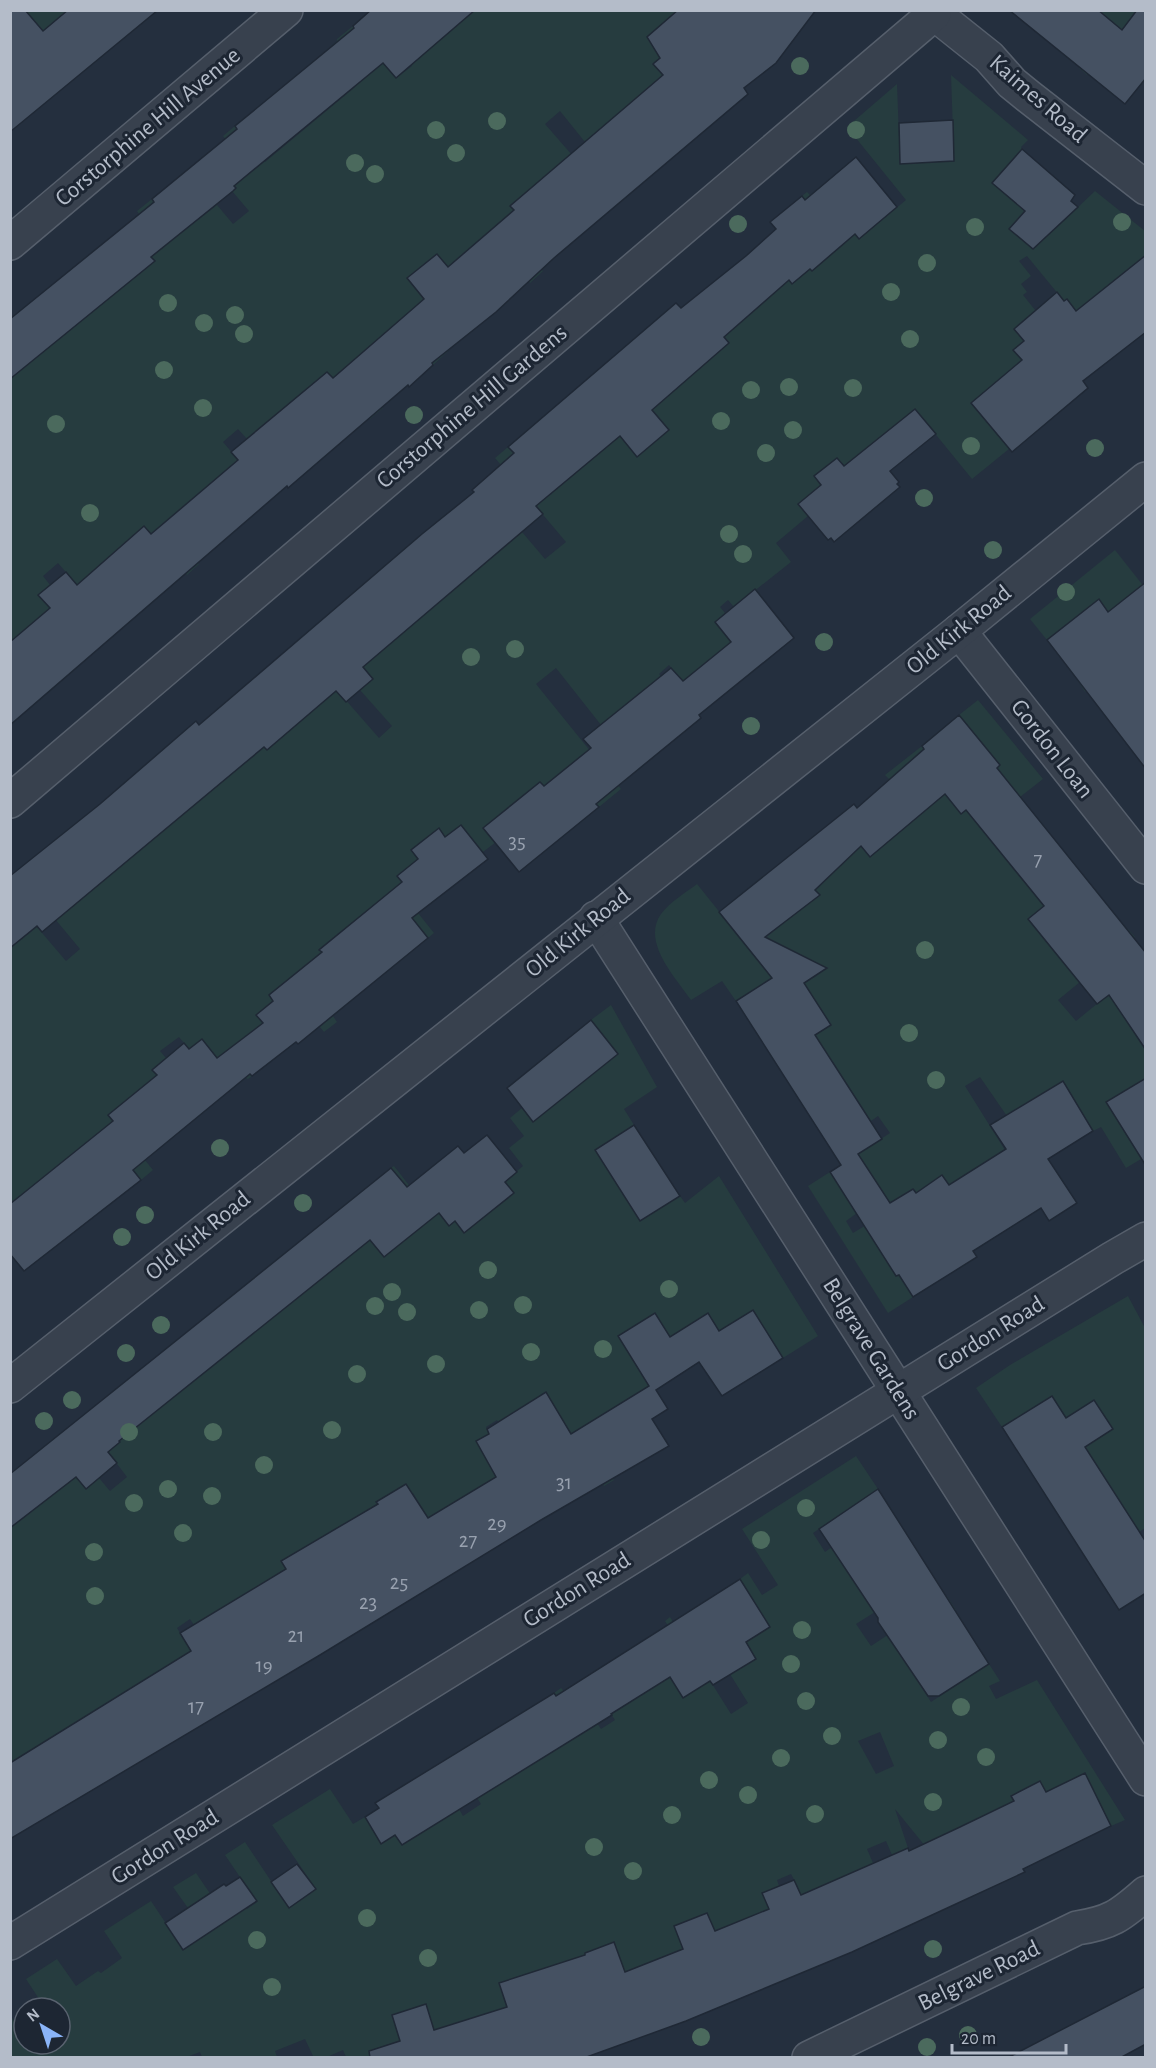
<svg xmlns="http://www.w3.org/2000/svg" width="1156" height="2068" font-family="'Alegreya Sans',sans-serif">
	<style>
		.green { fill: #263c3f; fill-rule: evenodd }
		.building { fill: #455162; stroke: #1f2835; stroke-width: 1.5 }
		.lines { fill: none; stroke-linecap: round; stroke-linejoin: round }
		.minor-casing { stroke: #565f6c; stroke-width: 36 }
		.minor { stroke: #38414e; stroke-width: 33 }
		.tree { fill: #4b6a5d }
		.labels { text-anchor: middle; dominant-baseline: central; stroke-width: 6; stroke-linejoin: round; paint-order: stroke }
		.number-label { font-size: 21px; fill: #98a1af }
		.street-label { font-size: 24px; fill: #b4bcc9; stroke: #1d2633 }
	</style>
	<rect width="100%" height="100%" fill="#242f3e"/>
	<g class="green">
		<path d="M25 11H68L57 34 86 69 79 75Z"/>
		<path d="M452 11H698L663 55 653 63 673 88 658 80 585 142 560 111 545 124 599 186 552 171 510 205 536 236 523 248 543 271 530 283 488 233 448 267 436 254 407 278 459 341 433 365 398 323 348 365 383 408 370 419 327 372 247 439 238 429 223 442 272 499 261 509 227 469 164 524 199 564 187 575 144 526 77 585 58 563 43 576 50 585 39 595 50 608 11 642 10 379 154 262 126 225 139 214 137 211 152 199 180 234 217 205 233 224 249 211 232 191 236 188 230 181 248 167 223 136 235 126 265 162 355 87 326 51 337 41V39L353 26 396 78 412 66 398 49 443 38 461 22Z"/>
		<path d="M1098 11H1145L1130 20 1087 75 1079 68 1108 30Z"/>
		<path d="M951 75 1028 140 1021 147 1022 149 993 183 1025 211 1010 229 1054 230 1095 191 1145 231V275L1136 263 1114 281 1080 316 1067 300 1064 301 1027 256 1019 261 1031 276 1021 284 1027 292 1023 295 1056 336 1029 317 1014 329 1024 341 1014 350 1022 360 971 403 1009 449 972 479 915 409 845 466 837 458 814 476 821 485 808 516 776 543 791 562 734 607 728 600 720 607 725 613 715 622 737 649 709 660 732 688 699 715 689 690 669 665 659 674 664 680C638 696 621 703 605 730L556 668 536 684 621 789 599 807 591 797 544 786 540 782 514 803 496 842 483 852 461 825 445 837 438 829 411 850 418 859 397 876 419 903 414 908 434 933 428 938 390 892 319 949 338 973 318 990 336 1013 333 1016 337 1022 324 1032 284 983 269 995 273 1001 263 1023 231 1049 252 1076 248 1079 246 1078 238 1084 202 1039 189 1049 179 1037 160 1051 166 1058 152 1069 157 1075 108 1115 153 1170 141 1180 106 1137 50 1182 84 1225 78 1229 59 1203V1242L21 1195 11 1202V948L37 927 66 961 80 949 16 872 67 910 225 703 267 750 337 690 379 738 392 726 360 690 373 679 363 667 432 608 404 549 417 538 458 586 522 532 545 559 566 542 495 458 508 447 550 495 620 436 637 456 668 430 651 409 729 343 716 328 737 325 779 289 752 257 759 245 792 284 810 269 812 271 843 245 802 196 807 192 810 195 818 189 859 239 906 200 847 127 897 84 900 164 954 161Z"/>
		<path d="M1115 550 1145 588V644L1085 692 1076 678 1128 637 1099 600 1047 640 1030 619Z"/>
		<path d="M978 700 1043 779 1020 797 1073 864 1078 969 1128 929 1135 937 1058 1000 1076 1021 1109 994 1145 1030 1136 1036 1145 1050V1094L1130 1088 1106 1102 1141 1159 1126 1168 1101 1127 1093 1131 1065 1084 1009 1119 980 1077 965 1086 1041 1208 949 1185 930 1184 977 1257 962 1267 914 1189 890 1203 858 1154 890 1133 878 1116 871 1121 833 1062 805 1042 831 1025 820 1007 804 1017 789 993 816 976 815 968 804 957 736 1001 722 981 691 1000C676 978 641 942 661 914 670 902 685 893 697 884L746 945 764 939 819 895 811 884 841 863 861 846 870 856 906 826 910 808 887 781 889 779 885 775 922 746 956 787 978 783 1000 765 959 715Z"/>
		<path d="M611 1005 657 1087 624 1109 634 1125 595 1150 640 1221 680 1196 685 1203 719 1176 818 1336 783 1358 753 1310 719 1331 708 1313 689 1325 700 1343 686 1364 655 1313 618 1336 649 1386 582 1427 614 1480 604 1486 545 1392 533 1400 506 1435 497 1420 486 1427 489 1434 476 1441 496 1477 429 1519 413 1493 411 1494 405 1484 376 1502 382 1511 386 1591 345 1523 331 1531 352 1565 311 1554 306 1546 281 1561 286 1569 248 1592 280 1644 194 1625 190 1619 177 1628 197 1660 11 1763 10 1528 26 1516 22 1510 54 1484 60 1490 76 1477 99 1478 110 1491 127 1477 108 1452 110 1429 155 1412 370 1240 384 1257 403 1242 391 1168 394 1166 430 1212 435 1209 449 1226 455 1221 464 1233 514 1193 505 1181 523 1166 509 1148 524 1136 510 1118 522 1108 533 1122 617 1054 591 1020Z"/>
		<path d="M830 1172 857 1213 846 1221 853 1233 868 1224 876 1245 896 1276 899 1275 913 1297 888 1313 808 1186Z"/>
		<path d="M1128 1296 1145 1328V1528L1139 1532 1084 1445 1092 1442 1113 1429 1094 1400 1074 1413 1068 1420 1052 1396 1002 1427 976 1388 1010 1365Z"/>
		<path d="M856 1456 878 1489 813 1533 825 1552 839 1542 875 1612 856 1624 871 1646 947 1596 956 1610 900 1646 931 1670 917 1680 931 1702 989 1664 1000 1681 989 1686 996 1699 1037 1680 1125 1820 1111 1826 1085 1773 1046 1792 1040 1781 1012 1796 1017 1807 930 1852 895 1809 908 1848 892 1855 886 1841 867 1849 873 1863 836 1880 864 1945 798 1897V1887L791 1874 777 1880 779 1886 763 1893 769 1909 770 1986 764 1989 739 1926 712 1937 713 1928 707 1913 674 1926 680 1941 687 1947 660 1958 686 2021 673 2025 623 1975V1966L614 1942 585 1953 593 1977 546 2000 537 1970 499 1983 508 2013 429 2032 426 2004 392 2015 397 2032 404 2039 374 2049 377 2058 346 2057 343 2050 327 2057H311L313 2056 305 2039 275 2051 277 2057H202L200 2052 184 2058 11 2057 10 2015 24 2035V2044H60V2008H45L26 1979 57 1959 76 1986 98 1971 101 1973 122 1958 104 1931 151 1901 183 1949 188 1908 173 1887 196 1873 224 1914 226 1886 229 1883 247 1909 257 1902 225 1855 245 1842 289 1908 316 1889 272 1825 330 1789 353 1824 365 1817 381 1843 395 1835 402 1845 459 1809 463 1816 481 1804 450 1756 456 1753 500 1771 506 1781 580 1734 554 1693 561 1688 564 1691 573 1686 601 1729 615 1720 611 1714 670 1677 684 1698 705 1684 665 1621 670 1617 731 1714 748 1703 720 1658 756 1659 746 1642 770 1627 740 1579 748 1573 762 1595 778 1585 742 1529ZM880 1732 894 1766 876 1774 858 1741Z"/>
	</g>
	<g class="building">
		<path d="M10 10H25L43 31 68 10H158L10 132Z"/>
		<path d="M371 10H475L396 78 383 63 234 186 236 188 233 191 151 257 155 261 10 379V319L154 202 152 199 237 129 235 126 354 28 353 26Z"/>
		<path d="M678 10H816L776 63 744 88 748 94 554 258 496 312 432 363 433 365 409 387 408 385 288 488 287 486 10 725V642L50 608 38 595 66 572 77 585 144 526 151 534 238 460 231 452 327 372 333 378 424 299 407 278 437 254 448 267 514 210 510 206 663 75 653 64 660 58 647 37Z"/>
		<path d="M1009 10H1098L1122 30 1137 10H1146V78L1125 104Z"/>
		<path d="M953 120 954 161 900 164 899 123Z"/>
		<path d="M1022 149 1075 195 1071 201 1078 207 1033 249 1009 229 1025 211 992 183Z"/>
		<path d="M856 157 897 207 859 239 855 234 812 271 810 269 792 284 789 280 724 337 729 343 652 410 669 430 637 457 620 436 536 506 543 514 363 667 373 679 346 702 336 691 267 750 264 747 42 932 37 926 10 948V876L100 804 196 721 199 725 422 534 474 492 472 490 514 453 508 447 676 303 681 308 746 256 776 229 770 222 802 196 805 200Z"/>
		<path d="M1146 255V332L1083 381 1088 388 1012 452 971 403 1022 360 1013 350 1024 341 1014 329 1057 292 1064 301 1067 299 1076 311Z"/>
		<path d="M915 409 936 434 890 471 899 482 897 484 900 487 834 542 831 538 828 540 798 504 821 485 814 476 837 458 844 466Z"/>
		<path d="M1146 582V769L1047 640 1099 599 1108 612Z"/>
		<path d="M755 589 794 638 699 715 701 718 596 804 599 807 519 872 483 828 540 782 544 786 591 748 583 739 671 668 683 681 731 642 715 622Z"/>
		<path d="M959 715 1000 765 997 768 1146 953V1050L1109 995 1097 1004 1028 919 1044 906 966 810 961 814 945 794 870 857 861 846 815 890 820 895 765 937 827 968 804 983 831 1025 815 1035 882 1139 858 1154 890 1203 913 1189 916 1193 942 1175 949 1185 1006 1149 990 1125 1063 1081 1093 1131 1048 1159 1077 1203 1049 1221 1041 1208 973 1251 977 1257 913 1297 899 1275 896 1276 830 1172 841 1165 736 1001 772 978 719 912 854 804 857 808 924 749 922 746Z"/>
		<path d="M461 825 488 859 412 918 428 938 298 1044 296 1042 252 1076 250 1074 133 1170 141 1180 24 1271 10 1254V1204L113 1121 108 1115 157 1075 152 1070 184 1043 189 1049 202 1039 217 1058 263 1023 256 1015 273 1001 269 995 322 952 319 950 402 882 397 876 418 859 411 850 439 828 445 837Z"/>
		<path d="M591 1020 618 1054 533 1122 507 1088Z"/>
		<path d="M1146 1078V1166L1106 1102Z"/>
		<path d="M634 1125 680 1196 640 1221 595 1150Z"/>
		<path d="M487 1135 517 1172 505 1182 514 1193 464 1233 455 1221 449 1226 439 1213 384 1257 370 1240 119 1441 120 1442 108 1452 117 1463 86 1489 76 1477 10 1528V1474L391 1168 407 1187 458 1146 464 1153Z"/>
		<path d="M753 1310 783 1358 722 1396 699 1362 656 1390 668 1409 652 1419 669 1446 541 1520 320 1655 10 1839V1763L191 1651 180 1633 286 1569 281 1561 378 1504 376 1502 406 1484 428 1518 496 1477 476 1441 489 1434 487 1429 546 1392 571 1434 649 1386 618 1336 655 1313 670 1337 708 1313 719 1331Z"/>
		<path d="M1052 1396 1066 1418 1094 1400 1113 1429 1085 1447 1146 1542V1593L1119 1610 1002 1427Z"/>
		<path d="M878 1489 989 1664 939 1696H928L878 1622V1618L819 1529Z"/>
		<path d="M740 1579 770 1627 746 1642 756 1659 713 1685 710 1681 683 1698 670 1677 611 1714 612 1715 402 1845 395 1835 381 1844 365 1817 379 1808 375 1803 554 1693 556 1696Z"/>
		<path d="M1085 1773 1111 1826 1023 1869 1025 1872 958 1903 852 1952 686 2021 584 2058H370L369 2051 400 2041 392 2015 426 2004 434 2030 507 2007 499 1983 585 1955V1953L614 1942 625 1972 683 1949 674 1926 707 1913 715 1931 769 1909 762 1893 794 1880 801 1895 908 1848 909 1851 960 1827 1014 1801 1011 1796 1040 1781 1046 1792Z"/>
		<path d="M297 1864 316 1889 289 1908 271 1882Z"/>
		<path d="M240 1877 257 1901 183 1950 165 1923 224 1884 226 1886Z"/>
		<path d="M1146 1986V2044L1120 2058H1007Z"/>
	</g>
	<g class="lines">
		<defs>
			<g id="minor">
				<path d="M930 10 989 57 1012 83 1028 96 1146 188"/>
				<path d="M10 243 286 10"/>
				<path d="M959 631 1146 867"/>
				<path d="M10 801 934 14"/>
				<path d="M596 918 1146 1779"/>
				<path d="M10 1386 959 631 1146 479"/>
				<path d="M10 1943 1113 1258 1146 1239"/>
				<path d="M809 2058 1077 1928C1110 1923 1120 1916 1146 1893"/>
			</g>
		</defs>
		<use href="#minor" class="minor-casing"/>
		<use href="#minor" class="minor"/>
	</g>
	<g class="tree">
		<circle cx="800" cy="66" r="9"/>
		<circle cx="497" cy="121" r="9"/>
		<circle cx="436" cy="130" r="9"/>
		<circle cx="856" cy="130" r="9"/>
		<circle cx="456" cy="153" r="9"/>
		<circle cx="355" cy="163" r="9"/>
		<circle cx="375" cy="174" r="9"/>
		<circle cx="1122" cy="222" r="9"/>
		<circle cx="738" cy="224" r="9"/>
		<circle cx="975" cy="227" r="9"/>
		<circle cx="927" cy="263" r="9"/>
		<circle cx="891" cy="292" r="9"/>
		<circle cx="168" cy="303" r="9"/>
		<circle cx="235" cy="315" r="9"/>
		<circle cx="204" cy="323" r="9"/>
		<circle cx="244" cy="334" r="9"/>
		<circle cx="910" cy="339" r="9"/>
		<circle cx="164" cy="370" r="9"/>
		<circle cx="789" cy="387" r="9"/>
		<circle cx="853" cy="388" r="9"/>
		<circle cx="751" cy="390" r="9"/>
		<circle cx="203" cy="408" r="9"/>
		<circle cx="414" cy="415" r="9"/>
		<circle cx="721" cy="421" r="9"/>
		<circle cx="56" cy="424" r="9"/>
		<circle cx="793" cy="430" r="9"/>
		<circle cx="971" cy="446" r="9"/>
		<circle cx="1095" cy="448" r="9"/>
		<circle cx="766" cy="453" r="9"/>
		<circle cx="924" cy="498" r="9"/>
		<circle cx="90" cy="513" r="9"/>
		<circle cx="729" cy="534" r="9"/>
		<circle cx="993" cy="550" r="9"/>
		<circle cx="743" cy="554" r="9"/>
		<circle cx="1066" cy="592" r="9"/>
		<circle cx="824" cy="642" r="9"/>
		<circle cx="515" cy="649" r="9"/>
		<circle cx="471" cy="657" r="9"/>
		<circle cx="751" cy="726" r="9"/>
		<circle cx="925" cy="950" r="9"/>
		<circle cx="909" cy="1033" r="9"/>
		<circle cx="936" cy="1080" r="9"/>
		<circle cx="220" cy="1148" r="9"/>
		<circle cx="303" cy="1203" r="9"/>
		<circle cx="145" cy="1215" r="9"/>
		<circle cx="122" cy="1237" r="9"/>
		<circle cx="488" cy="1270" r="9"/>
		<circle cx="669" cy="1289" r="9"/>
		<circle cx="392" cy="1292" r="9"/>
		<circle cx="523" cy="1305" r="9"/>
		<circle cx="375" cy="1306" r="9"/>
		<circle cx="479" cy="1310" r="9"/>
		<circle cx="407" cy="1312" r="9"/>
		<circle cx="161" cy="1325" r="9"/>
		<circle cx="603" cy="1349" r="9"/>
		<circle cx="531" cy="1352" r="9"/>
		<circle cx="126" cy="1353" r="9"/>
		<circle cx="436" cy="1364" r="9"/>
		<circle cx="357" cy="1374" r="9"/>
		<circle cx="72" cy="1400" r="9"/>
		<circle cx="44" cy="1421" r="9"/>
		<circle cx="332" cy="1430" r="9"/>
		<circle cx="129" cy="1432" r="9"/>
		<circle cx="213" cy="1432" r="9"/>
		<circle cx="264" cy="1465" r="9"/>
		<circle cx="168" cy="1489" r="9"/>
		<circle cx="212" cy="1496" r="9"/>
		<circle cx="134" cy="1503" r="9"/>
		<circle cx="806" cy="1508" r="9"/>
		<circle cx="183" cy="1533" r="9"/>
		<circle cx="761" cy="1540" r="9"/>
		<circle cx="94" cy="1552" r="9"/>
		<circle cx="95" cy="1596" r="9"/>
		<circle cx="802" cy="1630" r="9"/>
		<circle cx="791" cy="1664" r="9"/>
		<circle cx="806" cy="1701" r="9"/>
		<circle cx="961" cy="1707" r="9"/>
		<circle cx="832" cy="1736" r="9"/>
		<circle cx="938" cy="1740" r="9"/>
		<circle cx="986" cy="1757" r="9"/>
		<circle cx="781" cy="1758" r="9"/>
		<circle cx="709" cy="1780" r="9"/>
		<circle cx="748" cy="1795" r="9"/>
		<circle cx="933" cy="1802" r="9"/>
		<circle cx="815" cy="1814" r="9"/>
		<circle cx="672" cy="1815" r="9"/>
		<circle cx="594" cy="1847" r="9"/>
		<circle cx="633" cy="1871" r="9"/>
		<circle cx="367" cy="1918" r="9"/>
		<circle cx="257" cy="1940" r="9"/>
		<circle cx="933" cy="1949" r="9"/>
		<circle cx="428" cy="1958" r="9"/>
		<circle cx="272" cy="1987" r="9"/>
		<circle cx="968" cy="2035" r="9"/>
		<circle cx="701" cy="2037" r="9"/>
		<circle cx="927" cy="2047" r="9"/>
	</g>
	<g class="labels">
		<g class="number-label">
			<text x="517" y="841">35</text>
			<text x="1038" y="859">7</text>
			<text x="564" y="1482">31</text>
			<text x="497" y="1523">29</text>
			<text x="468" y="1540">27</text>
			<text x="399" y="1582">25</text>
			<text x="368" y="1602">23</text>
			<text x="296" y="1635">21</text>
			<text x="264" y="1665">19</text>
			<text x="196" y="1706">17</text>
		</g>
		<g class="street-label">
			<text transform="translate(1038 99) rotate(41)">Kaimes Road</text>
			<text transform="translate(148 127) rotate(-40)">Corstorphine Hill Avenue</text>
			<text transform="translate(472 407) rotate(-40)">Corstorphine Hill Gardens</text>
			<text transform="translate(959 630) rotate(-39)">Old Kirk Road</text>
			<text transform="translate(1052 749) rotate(52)">Gordon Loan</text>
			<text transform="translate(578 933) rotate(-39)">Old Kirk Road</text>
			<text transform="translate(198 1236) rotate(-39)">Old Kirk Road</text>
			<text transform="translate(991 1334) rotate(-32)">Gordon Road</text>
			<text transform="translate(871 1349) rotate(58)">Belgrave Gardens</text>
			<text transform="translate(577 1590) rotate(-32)">Gordon Road</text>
			<text transform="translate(165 1847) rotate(-32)">Gordon Road</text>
			<text transform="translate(979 1976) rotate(-26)">Belgrave Road</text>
		</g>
	</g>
	<rect width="1156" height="2068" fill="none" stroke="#b4bcc9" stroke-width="24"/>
	<g transform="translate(42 2026) rotate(321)"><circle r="28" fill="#1d2633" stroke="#59626f" stroke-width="1.5"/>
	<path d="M0-4.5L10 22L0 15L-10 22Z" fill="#8ab4f8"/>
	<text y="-9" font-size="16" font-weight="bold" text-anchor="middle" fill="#b4bcc9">N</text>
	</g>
	<path d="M952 2044v9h114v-9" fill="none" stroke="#b4bcc9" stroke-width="3"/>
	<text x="961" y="2044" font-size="18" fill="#b4bcc9" stroke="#1d2633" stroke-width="4.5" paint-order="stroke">20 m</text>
</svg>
